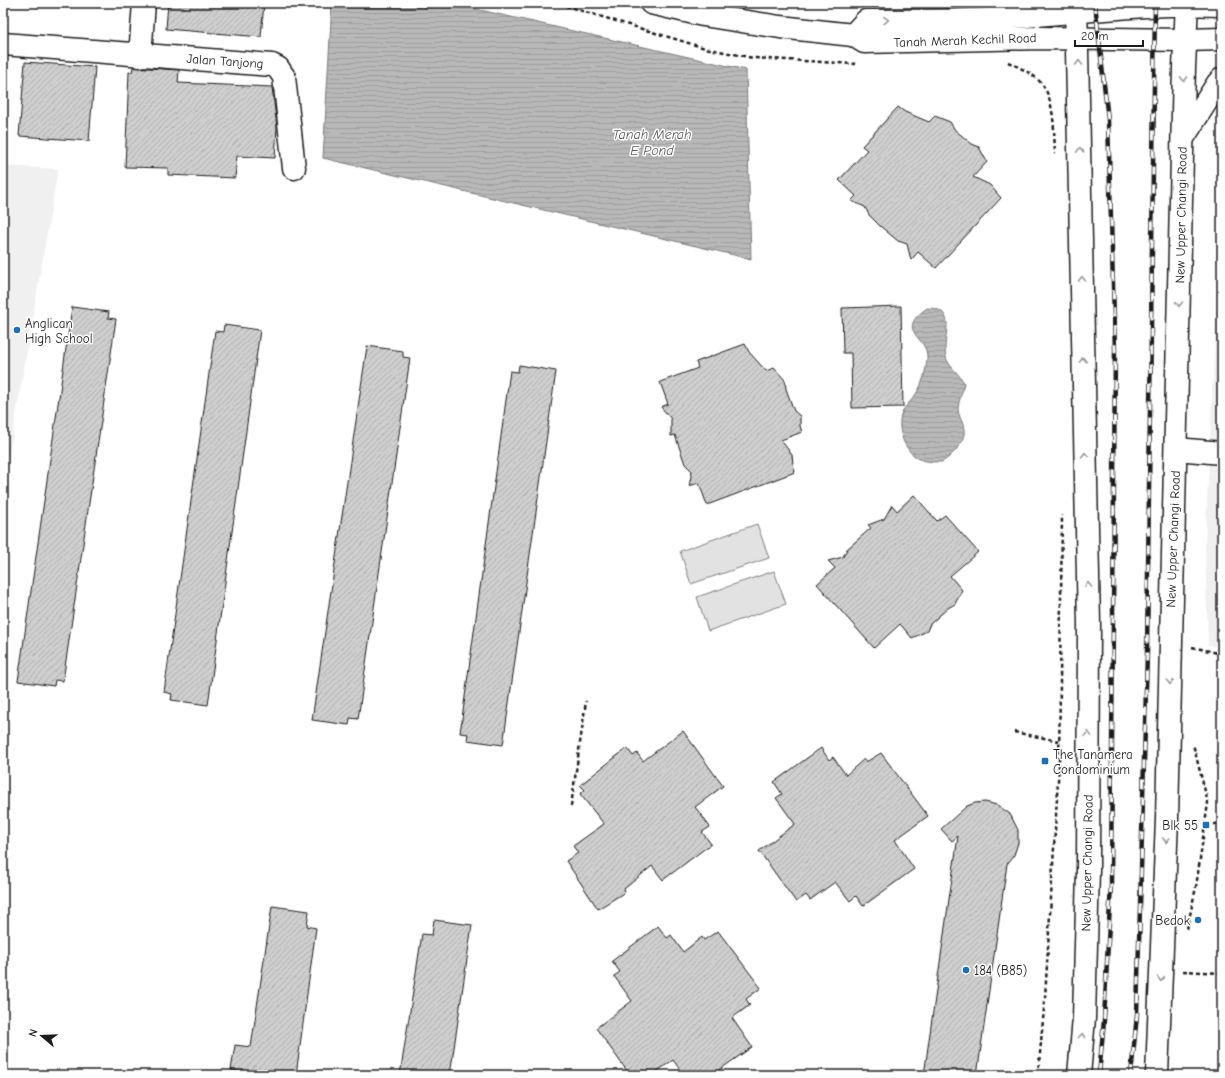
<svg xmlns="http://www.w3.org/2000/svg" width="1225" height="1078" font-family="'Comic Neue',sans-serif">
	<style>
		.built { fill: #f0f0f0 }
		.green { fill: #e2e2e2; stroke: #7f7f7f }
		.water { fill: url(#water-rules); stroke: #7a7a7a }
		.building { fill: url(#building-hatch); stroke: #1c1c1c }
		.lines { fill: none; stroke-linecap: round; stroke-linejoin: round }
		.minor-casing { stroke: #1c1c1c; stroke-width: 25 }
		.major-casing { stroke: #1c1c1c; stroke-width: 25 }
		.path { stroke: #1c1c1c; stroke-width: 2.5; stroke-dasharray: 4 3; stroke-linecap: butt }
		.minor { stroke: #fff; stroke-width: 22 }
		.major { stroke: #fff; stroke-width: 22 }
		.rail-casing { stroke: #1c1c1c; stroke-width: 4.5 }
		.rail { stroke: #fff; stroke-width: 3; stroke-dasharray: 9; stroke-linecap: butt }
		.oneway { stroke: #999 }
		.poi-dot { fill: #1f6fb2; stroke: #fff; stroke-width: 1.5 }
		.labels { text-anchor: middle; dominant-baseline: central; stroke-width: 3; stroke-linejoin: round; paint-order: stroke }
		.street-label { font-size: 13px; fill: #1c1c1c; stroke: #fff }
		.poi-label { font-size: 13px; fill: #1c1c1c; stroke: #fff; text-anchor: start }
		.water-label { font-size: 14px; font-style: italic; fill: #5a5a5a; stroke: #fff }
	</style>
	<defs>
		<pattern id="water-rules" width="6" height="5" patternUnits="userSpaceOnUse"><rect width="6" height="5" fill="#b8b8b8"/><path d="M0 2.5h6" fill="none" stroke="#9e9e9e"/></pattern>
		<pattern id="building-hatch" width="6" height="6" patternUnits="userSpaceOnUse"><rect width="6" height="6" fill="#cecece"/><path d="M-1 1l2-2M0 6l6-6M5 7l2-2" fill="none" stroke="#b0b0b0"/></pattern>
	</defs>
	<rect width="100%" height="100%" fill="#fff"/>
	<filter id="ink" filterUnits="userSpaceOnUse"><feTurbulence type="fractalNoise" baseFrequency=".025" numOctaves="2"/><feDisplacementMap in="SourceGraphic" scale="8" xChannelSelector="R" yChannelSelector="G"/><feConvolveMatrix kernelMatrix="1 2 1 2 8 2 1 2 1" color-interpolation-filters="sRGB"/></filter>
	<g filter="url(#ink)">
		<g class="built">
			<path d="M3 166 58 169 3 491Z"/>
			<path d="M1222 190V647L1208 645 1205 545Z"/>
		</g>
		<g class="green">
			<path d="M757 524 769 558 691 584 680 551Z"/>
			<path d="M774 571 786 604 708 631 697 597Z"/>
		</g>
		<g class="water">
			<path d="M332 3H449L746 70 751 259 323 158Z"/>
			<path d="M927 308C960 308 941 338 946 357 948 366 960 374 964 383 963 391 959 399 958 408 958 416 963 421 964 429 966 442 952 456 942 462 934 462 923 462 916 457 903 448 896 427 902 413 905 405 912 401 916 394 923 384 926 370 927 359 929 336 893 332 927 308Z"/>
		</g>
		<g class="building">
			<path d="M168 3H264L261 37 166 29Z"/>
			<path d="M25 62 95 67 89 141 19 136Z"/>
			<path d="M133 67 179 70 178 83 272 87 277 127 275 158 237 156 235 178 168 175V168L125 167 129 72H132Z"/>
			<path d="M898 107 905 112 929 122 935 116 950 122 955 130 972 144 979 147 987 162 973 177 990 185 1001 198 936 268 918 252 911 260 907 244 898 241 880 226 869 215 865 207 851 201 856 196 839 180 867 150 862 146Z"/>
			<path d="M901 306 903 407 852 408 851 353H843L842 308Z"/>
			<path d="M72 307 109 312 108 318 116 319 63 681 55 680 54 686 18 681Z"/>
			<path d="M224 325 260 330 208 705 171 700 172 694 164 692 215 331 223 332Z"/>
			<path d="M745 344 749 352 766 371 774 368 785 380 786 389 794 411 800 416V426L802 432 781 440 792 455 793 464 795 472 707 505 699 483 689 486 692 471 685 464 675 435 671 436V419L661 407 668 404 660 382 698 368 696 362Z"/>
			<path d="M367 346 403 351V357L410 358 358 719 350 718 349 725 312 720Z"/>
			<path d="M519 365 556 371 503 745 467 740 468 734 460 733 510 371 518 372Z"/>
			<path d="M914 495 937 521 945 515 978 552 950 576 962 590 955 604 948 608 930 624 927 631 912 638 900 624 874 648 817 584 835 568 828 561 843 557 847 549 871 528 868 525 884 519 892 505 897 511Z"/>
			<path d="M683 731 723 786 695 807 710 827 702 832 711 844 663 880 652 866 624 889 625 892 598 909 566 861 578 853 573 846 604 824 580 794 585 790 580 785 627 748 633 756 637 753 643 761Z"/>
			<path d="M821 748 829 760 833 757 846 775 864 759 866 762 881 753 928 816 895 840 914 869 863 906 856 896 850 901 835 882 810 900 806 895 796 902 759 851 795 824 776 798 782 794 774 782Z"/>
			<path d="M985 802 997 805 1010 814 1018 830V843L1014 855 1007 864 977 1075H924L958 836 952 841 941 829 967 806 975 803Z"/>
			<path d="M272 906 309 911 307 926 316 928 296 1075H247V1072L231 1070 235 1045 251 1047Z"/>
			<path d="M434 920 472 925 450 1075H400L422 934 432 935Z"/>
			<path d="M658 926 667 938 671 935 683 952 702 937 704 940 718 931 761 988 746 999 750 1005 732 1018 752 1047 712 1075H684L673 1060 652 1075H630L596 1028 632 1001 614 976 620 972 612 961Z"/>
		</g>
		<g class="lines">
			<defs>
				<g id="minor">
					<path d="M651 3 703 15 780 27 853 35 864 42 1039 38 1185 40 1222 39"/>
					<path d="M853 35 866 21C906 20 947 22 988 19 1066 14 1144 2 1222 5"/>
					<path d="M3 44 272 65 278 68 284 77 294 168"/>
					<path d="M140 56 144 3"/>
					<path d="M1176 449 1222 453"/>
				</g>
				<g id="major">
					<path d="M1076 3 1089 624 1088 871 1084 1018 1079 1075"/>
					<path d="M1183 138 1218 83 1222 79"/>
					<path d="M1157 1075 1167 819 1184 67 1187 3"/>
				</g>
			</defs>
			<use href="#minor" class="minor-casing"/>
			<use href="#major" class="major-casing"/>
			<g class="path">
				<path d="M566 6 705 48 753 58 856 64"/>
				<path d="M1008 62C1019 67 1034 74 1042 84 1055 101 1054 134 1055 154"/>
				<path d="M1192 647 1222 654"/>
				<path d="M1014 732 1059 741"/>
				<path d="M571 806 586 701"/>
				<path d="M1206 825 1222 823"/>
				<path d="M1187 929 1196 887 1208 803 1193 744"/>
				<path d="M1183 971 1222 973"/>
				<path d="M1038 1075 1045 998 1059 764 1062 515"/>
			</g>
			<use href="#minor" class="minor"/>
			<use href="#major" class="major"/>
			<defs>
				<g id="rail">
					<path d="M1095 3 1108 120 1115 350 1111 884 1104 1020 1099 1075"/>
					<path d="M1131 1075 1137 1015 1147 653 1155 3"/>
				</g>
			</defs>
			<use href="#rail" class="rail-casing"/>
			<use href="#rail" class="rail"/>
		</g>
		<defs><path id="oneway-chevron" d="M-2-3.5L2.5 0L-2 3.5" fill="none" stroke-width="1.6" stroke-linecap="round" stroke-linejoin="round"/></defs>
		<g class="oneway">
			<use href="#oneway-chevron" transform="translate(886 20) rotate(-1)"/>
			<use href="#oneway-chevron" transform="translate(1079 63) rotate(-91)"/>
			<use href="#oneway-chevron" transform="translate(1184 79) rotate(91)"/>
			<use href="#oneway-chevron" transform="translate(1080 150) rotate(-92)"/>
			<use href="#oneway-chevron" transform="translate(1082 279) rotate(-91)"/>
			<use href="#oneway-chevron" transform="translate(1179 304) rotate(91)"/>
			<use href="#oneway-chevron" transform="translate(1083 360) rotate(-91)"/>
			<use href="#oneway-chevron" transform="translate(1085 455) rotate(-91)"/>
			<use href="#oneway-chevron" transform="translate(1088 585) rotate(-91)"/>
			<use href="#oneway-chevron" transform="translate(1170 682) rotate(91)"/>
			<use href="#oneway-chevron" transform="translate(1088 734) rotate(-90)"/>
			<use href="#oneway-chevron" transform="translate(1166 840) rotate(92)"/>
			<use href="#oneway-chevron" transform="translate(1161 979) rotate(92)"/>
			<use href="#oneway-chevron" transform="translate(1082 1036) rotate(-85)"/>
		</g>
	</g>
	<g class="poi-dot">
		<circle cx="17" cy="330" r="4"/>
		<rect x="1041" y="757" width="8" height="8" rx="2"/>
		<rect x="1202" y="821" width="8" height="8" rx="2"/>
		<circle cx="1198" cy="920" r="4"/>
		<circle cx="966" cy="970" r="4"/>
	</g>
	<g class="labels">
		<g class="street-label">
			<text transform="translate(965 40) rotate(-2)">Tanah Merah Kechil Road</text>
			<text transform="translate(225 61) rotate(4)">Jalan Tanjong</text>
			<text transform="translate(1181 215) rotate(-89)">New Upper Changi Road</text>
			<text transform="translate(1173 539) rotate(-88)">New Upper Changi Road</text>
			<text transform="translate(1087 863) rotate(-89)">New Upper Changi Road</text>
		</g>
		<g class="poi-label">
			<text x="25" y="323">Anglican<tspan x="25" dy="15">High School</tspan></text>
			<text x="1053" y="754">The Tanamera<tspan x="1053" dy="15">Condominium</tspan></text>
			<text x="1198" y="825" text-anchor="end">Blk 55</text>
			<text x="1190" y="920" text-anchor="end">Bedok</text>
			<text x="974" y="970">184 (B85)</text>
		</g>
		<g class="water-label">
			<text x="652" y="134">Tanah Merah<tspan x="652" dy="16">E Pond</tspan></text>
		</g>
	</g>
	<rect width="1225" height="1078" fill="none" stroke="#fff" stroke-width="16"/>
	<rect x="8" y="8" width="1209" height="1062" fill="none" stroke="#1c1c1c" stroke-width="1.5" filter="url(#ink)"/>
	<g transform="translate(42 1036) rotate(289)" stroke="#ffffff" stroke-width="3" paint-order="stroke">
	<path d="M0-3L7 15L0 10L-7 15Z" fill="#1c1c1c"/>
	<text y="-6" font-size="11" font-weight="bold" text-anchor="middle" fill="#1c1c1c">N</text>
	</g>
	<path d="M1075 40v6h68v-6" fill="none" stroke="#1c1c1c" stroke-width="2"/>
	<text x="1081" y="40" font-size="12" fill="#1c1c1c" stroke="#ffffff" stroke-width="3" paint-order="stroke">20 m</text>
</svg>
